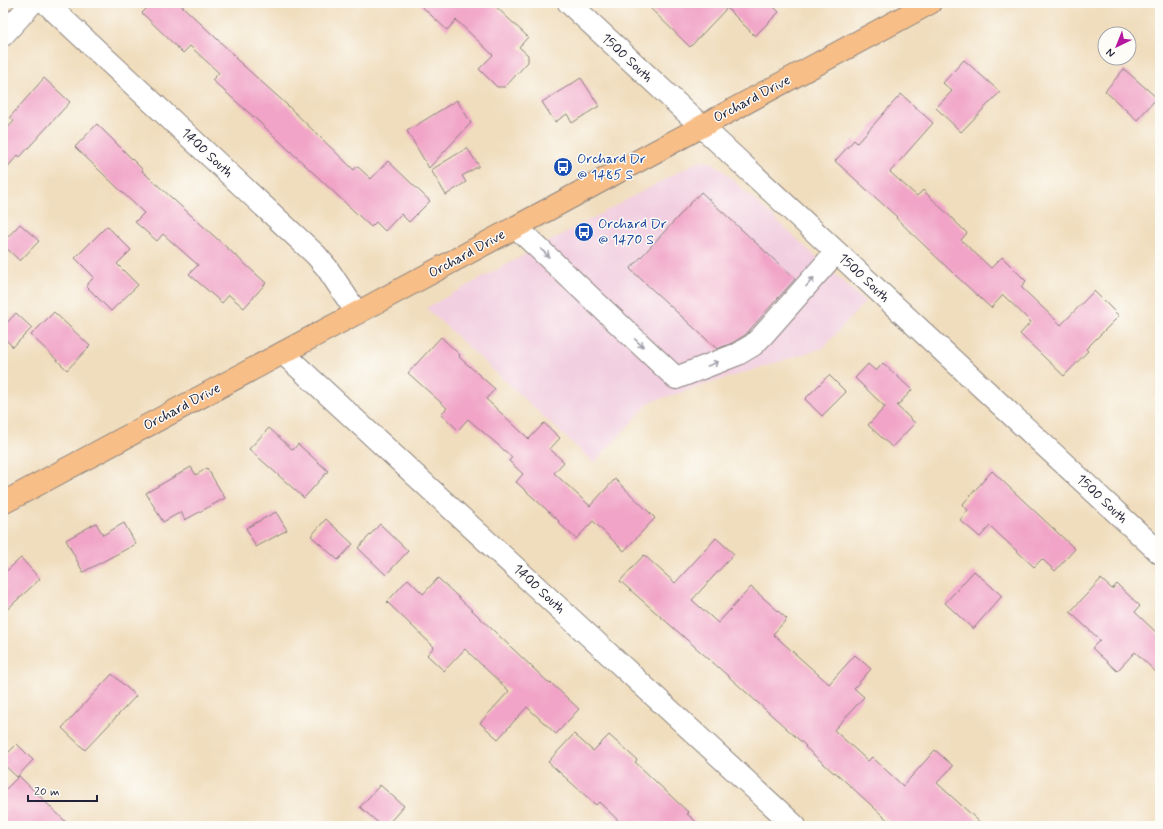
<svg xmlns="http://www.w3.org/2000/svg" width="1163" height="829" font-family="Mynerve,sans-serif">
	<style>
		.built { fill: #f2cfe0 }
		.building { fill: #f1a4c7 }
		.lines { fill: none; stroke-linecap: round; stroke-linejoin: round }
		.minor-casing { stroke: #89807c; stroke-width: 24 }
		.major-casing { stroke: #89807c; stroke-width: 24 }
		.minor { stroke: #fff; stroke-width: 22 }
		.major { stroke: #f7be88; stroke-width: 22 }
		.oneway { stroke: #9c9ca7 }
		.labels { text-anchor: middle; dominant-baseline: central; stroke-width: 3; stroke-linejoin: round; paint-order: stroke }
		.street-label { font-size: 14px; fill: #22223b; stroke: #fdfcf7 }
		.transit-label { font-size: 14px; fill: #164399; stroke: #fdfcf7; text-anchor: start }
	</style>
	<rect width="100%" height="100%" fill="#fdfcf7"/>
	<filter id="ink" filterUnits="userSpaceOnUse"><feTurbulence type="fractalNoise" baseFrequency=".025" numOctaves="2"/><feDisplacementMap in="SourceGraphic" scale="8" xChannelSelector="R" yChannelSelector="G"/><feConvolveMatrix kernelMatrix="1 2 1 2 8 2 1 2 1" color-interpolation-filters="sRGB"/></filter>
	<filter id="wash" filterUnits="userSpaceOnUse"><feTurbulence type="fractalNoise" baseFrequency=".012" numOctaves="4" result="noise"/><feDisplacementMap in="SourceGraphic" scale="16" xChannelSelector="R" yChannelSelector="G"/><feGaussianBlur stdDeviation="0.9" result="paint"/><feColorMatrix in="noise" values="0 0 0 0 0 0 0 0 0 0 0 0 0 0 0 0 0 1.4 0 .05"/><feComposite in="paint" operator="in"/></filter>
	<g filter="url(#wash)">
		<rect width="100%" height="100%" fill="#f0ddbd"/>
		<path class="built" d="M701 161 712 162 721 169 865 302 823 348 650 402 594 463 426 308 693 164Z"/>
		<g id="blocks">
			<g class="building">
				<path d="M152 3H179L236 57 235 58 285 103 354 170 357 166 371 179 388 161 430 201 409 222 401 214 385 231 376 222 371 227 256 119 212 80 219 73 190 46 183 53 142 13Z"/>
				<path d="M418 3H492L528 37 519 47 528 55V62L505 87H497L479 69 493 55 456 20 447 30Z"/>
				<path d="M645 3H770L779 12 755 36 727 8 690 47Z"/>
				<path d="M964 60 1000 92 961 132 936 108 952 91 943 83Z"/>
				<path d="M1124 69 1157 98 1137 120 1105 91Z"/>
				<path d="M44 78 70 102 20 157 18 155 3 172V133L14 121 10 117Z"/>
				<path d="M581 78 599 106 572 123 567 114 555 122 542 102Z"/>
				<path d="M901 94 933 123 890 172 917 196 923 190 967 233 961 240 991 268 1002 257 1026 281 1021 287 1061 325 1094 291 1119 316 1086 349 1088 351 1064 376 1020 334 1031 322 1003 295 991 308 954 274 896 218 897 217 835 161 854 140 857 143Z"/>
				<path d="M457 100 471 123 429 168 407 131Z"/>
				<path d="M97 124 143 170 142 171 266 283 244 308 229 295 222 303 189 274 198 265 163 234 157 241 135 222 144 213 75 147Z"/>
				<path d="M467 148 479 166 462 176 466 182 446 195 431 170Z"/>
				<path d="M701 192 795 279 745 335 732 343 717 349 630 269Z"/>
				<path d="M20 224 39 241 20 261 3 245V242Z"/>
				<path d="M107 226 131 250 117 264 138 285 111 311 86 286 94 277 75 258Z"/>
				<path d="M54 312 90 346 67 370 31 335Z"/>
				<path d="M16 313 32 328 13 347 3 337V327Z"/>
				<path d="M441 337 460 355 459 357 495 389 486 399 529 439 544 423 560 438 550 449 564 462 554 473 590 506 615 479 655 518 624 551 593 521 576 539 558 522 559 521 516 482 523 474 509 461 512 457 468 419 458 430 441 414 447 408 408 373Z"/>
				<path d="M883 363 912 390 897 406 915 423 892 447 868 425 885 407 855 378 868 364 876 371Z"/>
				<path d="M829 375 846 392 822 416 805 399Z"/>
				<path d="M269 428 293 450 298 444 328 471 304 498 249 449Z"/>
				<path d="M191 467 196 475 207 468 225 498 185 520 181 512 163 522 146 493Z"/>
				<path d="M992 471 1075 549 1055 571 1042 559 1034 567 990 526 980 537 960 520 968 510 962 505Z"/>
				<path d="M276 512 287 530 256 547 246 528Z"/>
				<path d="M326 519 353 544 338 560 311 536Z"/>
				<path d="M96 523 103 535 124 523 136 544 83 572 66 540Z"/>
				<path d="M380 524 408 551 386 575 358 548Z"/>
				<path d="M716 538 734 554 692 600 718 623 751 587 787 619 773 634 829 684 855 655 871 669 854 688 864 697 834 730 868 761 872 757 903 786 935 750 953 766 937 783 984 826H894L835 772 834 773 805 747 806 746 718 667 620 581 644 555 675 583Z"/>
				<path d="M21 558 40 579 3 613V574Z"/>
				<path d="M974 571 1002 596 973 629 945 603Z"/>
				<path d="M438 578 550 684 551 683 579 709 556 734 527 707 498 739 480 723 509 691 465 649 444 671 427 655 434 647 387 602 408 579 423 594Z"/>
				<path d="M1101 579 1112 589 1117 584 1140 606 1135 612 1160 636V676L1135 652 1117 671 1092 648 1100 640 1070 612Z"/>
				<path d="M112 674 136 696 85 750 62 728Z"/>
				<path d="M574 734 593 751 609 735 637 760 635 762 689 813 687 814 701 826H624L599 802 596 805 548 762Z"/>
				<path d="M17 744 33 760 17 777 3 764V758Z"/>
				<path d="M19 776 70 826H3V792Z"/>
				<path d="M380 785 404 806 386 826H382L360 807Z"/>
			</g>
		</g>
	</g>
	<g filter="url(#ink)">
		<use href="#blocks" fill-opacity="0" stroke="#89807c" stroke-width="1"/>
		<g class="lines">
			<defs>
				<g id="minor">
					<path d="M46 3 316 255 327 268 357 313"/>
					<path d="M569 3 1160 553"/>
					<path d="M3 35 32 3"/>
					<path d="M516 227 676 378 738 354 753 345 763 335 836 252"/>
					<path d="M283 353 795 826"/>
				</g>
				<path id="major" d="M3 503 357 313 930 3"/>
			</defs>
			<use href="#minor" class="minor-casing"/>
			<use href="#major" class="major-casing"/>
			<use href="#minor" class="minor"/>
			<use href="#major" class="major"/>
		</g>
		<defs><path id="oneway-shaft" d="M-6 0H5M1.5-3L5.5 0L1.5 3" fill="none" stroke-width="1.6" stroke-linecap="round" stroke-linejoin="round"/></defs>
		<g class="oneway">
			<use href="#oneway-shaft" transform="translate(545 253) rotate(44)"/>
			<use href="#oneway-shaft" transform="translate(810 282) rotate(-49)"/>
			<use href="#oneway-shaft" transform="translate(639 343) rotate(44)"/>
			<use href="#oneway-shaft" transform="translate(713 364) rotate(-20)"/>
		</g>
	</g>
	<defs>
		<symbol id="bus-disc" viewBox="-11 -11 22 22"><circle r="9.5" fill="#1a4fb4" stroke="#fdfcf7"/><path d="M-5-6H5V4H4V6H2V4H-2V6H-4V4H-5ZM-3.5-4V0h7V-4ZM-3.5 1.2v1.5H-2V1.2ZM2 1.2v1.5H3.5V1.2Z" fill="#fff"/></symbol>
	</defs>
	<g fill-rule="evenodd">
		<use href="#bus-disc" x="552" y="156" width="22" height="22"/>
		<use href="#bus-disc" x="573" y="221" width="22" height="22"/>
	</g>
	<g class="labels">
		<g class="street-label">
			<text transform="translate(627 58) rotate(43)">1500 South</text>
			<text transform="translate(752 99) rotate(-28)">Orchard Drive</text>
			<text transform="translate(207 153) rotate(43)">1400 South</text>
			<text transform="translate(467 254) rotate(-29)">Orchard Drive</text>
			<text transform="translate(864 278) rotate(43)">1500 South</text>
			<text transform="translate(182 407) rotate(-28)">Orchard Drive</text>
			<text transform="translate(1102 499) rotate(43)">1500 South</text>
			<text transform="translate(539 589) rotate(43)">1400 South</text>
		</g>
		<g class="transit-label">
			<text x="577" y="159">Orchard Dr<tspan x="577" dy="16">@ 1485 S</tspan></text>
			<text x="598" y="224">Orchard Dr<tspan x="598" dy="16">@ 1470 S</tspan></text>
		</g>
	</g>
	<rect width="1163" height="829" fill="none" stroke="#fdfcf7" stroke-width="16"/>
	<g transform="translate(1117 46) rotate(223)"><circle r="19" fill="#fdfcf7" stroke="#a5a5ac"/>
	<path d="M0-3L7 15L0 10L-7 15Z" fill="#b5179e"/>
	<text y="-6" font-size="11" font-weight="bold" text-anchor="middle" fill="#22223b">N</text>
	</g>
	<path d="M28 795v6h69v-6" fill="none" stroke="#22223b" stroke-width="2"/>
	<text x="34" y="795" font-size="12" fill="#22223b" stroke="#fdfcf7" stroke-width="3" paint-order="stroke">20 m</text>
</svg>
